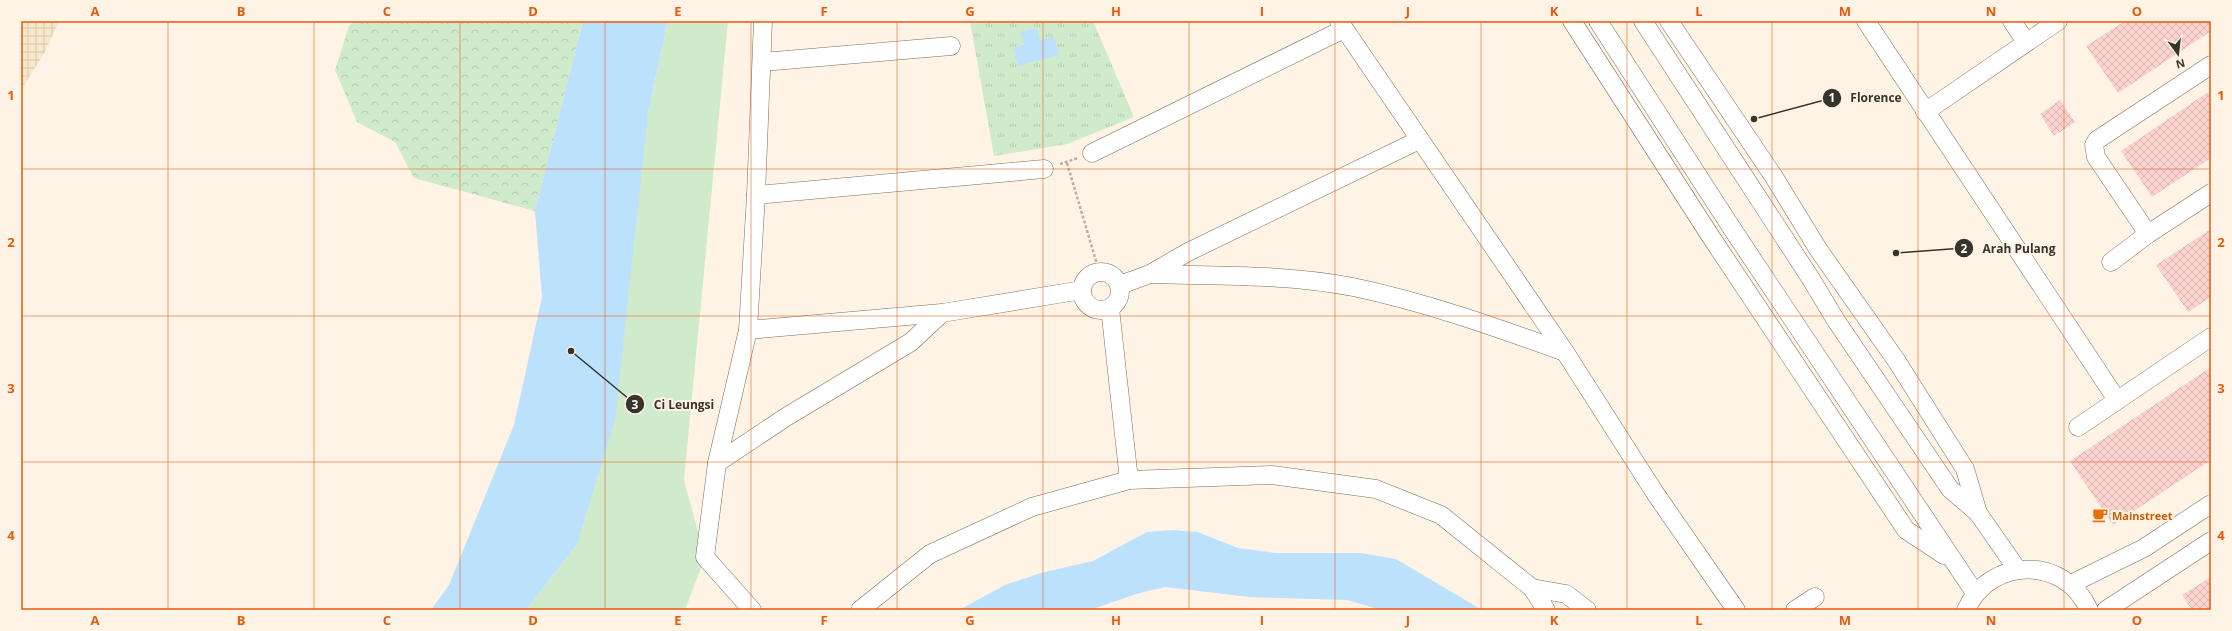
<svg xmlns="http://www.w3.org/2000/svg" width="2232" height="631" font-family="'Open Sans',sans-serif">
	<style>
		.industrial { fill: url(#industrial-grid) }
		.grass { fill: #d0eacc }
		.forest { fill: url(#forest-crowns) }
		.park { fill: url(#park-tufts) }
		.water { fill: #bbe1fd }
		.building { fill: url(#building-cross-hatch) }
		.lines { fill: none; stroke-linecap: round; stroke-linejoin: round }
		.minor-casing { stroke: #7a6e5d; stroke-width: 19 }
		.path { stroke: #bab1a5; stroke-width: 2.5; stroke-dasharray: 3 2; stroke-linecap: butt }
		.minor { stroke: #fff; stroke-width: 18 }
		.grid { fill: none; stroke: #e8590c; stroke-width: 1; stroke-opacity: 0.55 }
		.labels { text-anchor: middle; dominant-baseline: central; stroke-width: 4; stroke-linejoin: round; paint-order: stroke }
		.food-label { font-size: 11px; font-weight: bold; fill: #c56008; stroke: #fef3e4; text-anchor: start }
		.leader { fill: none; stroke: #38332b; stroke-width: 1.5 }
		.callout-dot { fill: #38332b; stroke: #fef3e4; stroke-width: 1.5 }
		.mark-label { font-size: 12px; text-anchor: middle; font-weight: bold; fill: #fff }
		.callout-label { font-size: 12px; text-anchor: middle; font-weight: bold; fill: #38332b; stroke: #fef3e4; stroke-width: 4; stroke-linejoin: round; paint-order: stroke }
		.neatline { fill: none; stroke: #e8590c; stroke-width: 1.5 }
		.grid-label { font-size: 13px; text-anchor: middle; font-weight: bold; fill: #e8590c }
	</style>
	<defs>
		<pattern id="industrial-grid" width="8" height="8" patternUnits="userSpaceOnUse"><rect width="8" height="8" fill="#f9e7cc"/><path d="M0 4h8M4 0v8" fill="none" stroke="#d6c7af"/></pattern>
		<pattern id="forest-crowns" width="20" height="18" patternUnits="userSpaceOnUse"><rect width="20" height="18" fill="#d0eacc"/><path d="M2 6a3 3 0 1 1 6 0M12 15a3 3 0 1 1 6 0" fill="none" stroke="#b3c9af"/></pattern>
		<pattern id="park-tufts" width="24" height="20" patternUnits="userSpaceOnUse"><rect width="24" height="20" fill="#d0eacc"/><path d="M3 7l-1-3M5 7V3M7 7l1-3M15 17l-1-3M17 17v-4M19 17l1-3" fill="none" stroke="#b3c9af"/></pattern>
		<pattern id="building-cross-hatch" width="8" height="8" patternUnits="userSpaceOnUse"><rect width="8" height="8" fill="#fad3d0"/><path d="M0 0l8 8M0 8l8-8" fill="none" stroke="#d7b6b3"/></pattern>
	</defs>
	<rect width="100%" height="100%" fill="#fef3e4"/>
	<path class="industrial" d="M21 21H59L45 52 21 90Z"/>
	<path class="grass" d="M668 21H728L684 480 705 557 685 610H526L577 544 648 112Z"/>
	<path class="forest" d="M354 21H583L535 211 414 178 395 142 357 122 335 70 349 26Z"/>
	<path class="park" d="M970 21H1093L1134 117 1067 144 994 156Z"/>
	<g class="water">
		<path d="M583 21H668L648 112 615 420 577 544 526 610H431L449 585 514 425 542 297 535 211Z"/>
		<path d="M1037 28 1040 40 1054 37 1059 55 1018 66 1013 48 1024 45 1021 32Z"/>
		<path d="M1174 530 1197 532 1238 548 1275 553H1360L1396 559 1482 610H1381L1347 600 1249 597 1165 587 1136 594 1090 610H959L1005 585 1041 573 1093 561 1147 532Z"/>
	</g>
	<g class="building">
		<path d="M2125 21H2211V31L2118 93 2086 46Z"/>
		<path d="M2211 90V158L2152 197 2121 151Z"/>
		<path d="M2060 100 2075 122 2054 136 2040 114Z"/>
		<path d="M2211 229V297L2188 312 2156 265Z"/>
		<path d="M2211 367V460L2113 525 2070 461Z"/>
		<path d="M2211 577V610H2192L2182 595Z"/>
	</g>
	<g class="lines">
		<defs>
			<g id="minor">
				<path d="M1339 21 1565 352 1655 493 1736 610"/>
				<path d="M1572 21 1711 237 1906 530 1944 555"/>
				<path d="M1598 21 1733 230 1975 593"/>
				<path d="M1643 21 1811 279 1835 319 1950 489 1978 513 2017 569"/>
				<path d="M1669 21 1774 177 1818 249 1896 360 1965 469 1978 513"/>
				<path d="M1866 21 2117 400"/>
				<path d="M2012 21 2026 42"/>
				<path d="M762 62 951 46"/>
				<path d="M1925 112 2058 21"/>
				<path d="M1092 153 1344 29"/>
				<path d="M756 195 1044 169"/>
				<path d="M2148 234 2096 157 2094 145 2097 140 2211 65"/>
				<path d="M2111 262 2148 234 2211 193"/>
				<circle cx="1101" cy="291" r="19"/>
				<path d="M1150 274C1217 276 1287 274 1353 287 1425 302 1495 327 1565 352"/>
				<path d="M1120 285 1150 274 1188 252 1419 140"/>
				<path d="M1110 308 1129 480"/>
				<path d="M748 330 942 313 1082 290"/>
				<path d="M2078 427 2211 337"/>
				<path d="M717 463 786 417 911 342 942 313"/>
				<path d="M2071 584 2144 548 2211 504"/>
				<path d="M752 610 705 557 717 463 748 330 756 195 763 21"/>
				<path d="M860 610 930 554 1032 507 1129 480 1272 475 1376 489 1441 515 1532 588"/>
				<path d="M1546 610 1532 588 1566 594 1587 610"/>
				<path d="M1795 610 1815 597"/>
				<path d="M1966 610C1990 556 2066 556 2089 610"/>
				<path d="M2106 610 2211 541"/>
			</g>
		</defs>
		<use href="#minor" class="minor-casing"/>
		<g class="path">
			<path d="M1067 163 1099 271"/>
			<path d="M1060 164 1078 158"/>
		</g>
		<use href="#minor" class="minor"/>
	</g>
	<path class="grid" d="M168 21V610M314 21V610M460 21V610M605 21V610M751 21V610M897 21V610M1043 21V610M1189 21V610M1335 21V610M1481 21V610M1627 21V610M1772 21V610M1918 21V610M2064 21V610M21 169H2211M21 316H2211M21 462H2211"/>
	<defs>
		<symbol id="cafe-bare" viewBox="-9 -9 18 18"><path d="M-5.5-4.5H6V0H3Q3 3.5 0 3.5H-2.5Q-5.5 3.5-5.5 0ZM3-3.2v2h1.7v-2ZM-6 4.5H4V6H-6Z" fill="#e8710a" stroke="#fef3e4" stroke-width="2.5" paint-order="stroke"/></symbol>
	</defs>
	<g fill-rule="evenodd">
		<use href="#cafe-bare" x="2089" y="504" width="22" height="22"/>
	</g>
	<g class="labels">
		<g class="food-label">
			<text x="2112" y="515">Mainstreet</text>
		</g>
	</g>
	<path class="leader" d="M1754 119L1832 98M1896 253L1964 248M571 351L635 404"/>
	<g class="callout-dot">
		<circle cx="1754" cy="119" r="4"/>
		<circle cx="1896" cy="253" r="4"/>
		<circle cx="571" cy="351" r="4"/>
		<circle cx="1832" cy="98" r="10"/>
		<circle cx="1964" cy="248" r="10"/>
		<circle cx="635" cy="404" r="10"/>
	</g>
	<g class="mark-label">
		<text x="1832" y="102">1</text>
		<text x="1964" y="253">2</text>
		<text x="635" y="409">3</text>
	</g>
	<g class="callout-label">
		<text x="1876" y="102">Florence</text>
		<text x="2019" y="253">Arah Pulang</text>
		<text x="684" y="409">Ci Leungsi</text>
	</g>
	<rect width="2232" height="631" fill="none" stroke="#fef3e4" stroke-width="44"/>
	<g transform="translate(2178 54) rotate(165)" stroke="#fef3e4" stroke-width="3" paint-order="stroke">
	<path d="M0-3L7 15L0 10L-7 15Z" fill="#38332b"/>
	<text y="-6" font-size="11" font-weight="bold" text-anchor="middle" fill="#38332b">N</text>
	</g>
	<rect x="22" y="22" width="2188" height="587" class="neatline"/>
	<g class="grid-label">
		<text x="95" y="16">A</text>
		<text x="241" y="16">B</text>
		<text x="387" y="16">C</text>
		<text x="533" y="16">D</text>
		<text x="678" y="16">E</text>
		<text x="824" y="16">F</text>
		<text x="970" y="16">G</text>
		<text x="1116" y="16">H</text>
		<text x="1262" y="16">I</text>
		<text x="1408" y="16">J</text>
		<text x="1554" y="16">K</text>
		<text x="1699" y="16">L</text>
		<text x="1845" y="16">M</text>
		<text x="1991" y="16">N</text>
		<text x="2137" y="16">O</text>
		<text x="11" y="100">1</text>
		<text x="2221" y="100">1</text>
		<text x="11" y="247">2</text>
		<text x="2221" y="247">2</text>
		<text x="11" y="393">3</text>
		<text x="2221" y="393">3</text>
		<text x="11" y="540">4</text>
		<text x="2221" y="540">4</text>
		<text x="95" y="625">A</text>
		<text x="241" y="625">B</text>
		<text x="387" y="625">C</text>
		<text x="533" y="625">D</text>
		<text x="678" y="625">E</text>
		<text x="824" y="625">F</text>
		<text x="970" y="625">G</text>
		<text x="1116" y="625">H</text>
		<text x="1262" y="625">I</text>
		<text x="1408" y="625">J</text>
		<text x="1554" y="625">K</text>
		<text x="1699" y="625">L</text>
		<text x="1845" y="625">M</text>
		<text x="1991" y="625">N</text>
		<text x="2137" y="625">O</text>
	</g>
</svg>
